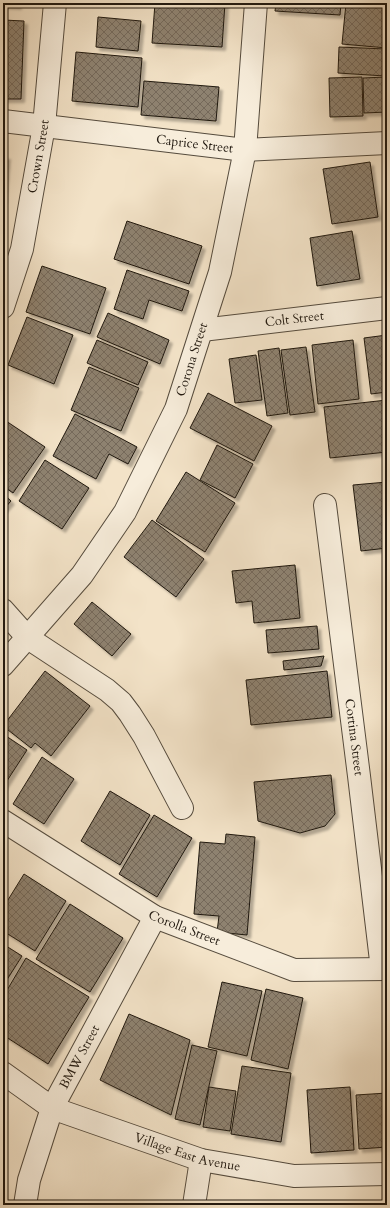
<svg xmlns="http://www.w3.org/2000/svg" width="390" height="1208" font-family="Cardo,serif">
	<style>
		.building { fill: url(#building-cross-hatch); stroke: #20180f; filter: url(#shadow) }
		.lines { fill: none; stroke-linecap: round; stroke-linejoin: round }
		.minor-casing { stroke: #554b3d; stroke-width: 24 }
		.minor { stroke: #f7eddb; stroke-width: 22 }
		.labels { text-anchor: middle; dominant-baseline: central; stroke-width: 3; stroke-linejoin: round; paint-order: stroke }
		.street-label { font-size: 13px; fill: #20180f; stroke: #f7eddb }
	</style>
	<defs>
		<pattern id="building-cross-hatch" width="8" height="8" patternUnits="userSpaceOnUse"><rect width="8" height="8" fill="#8e826f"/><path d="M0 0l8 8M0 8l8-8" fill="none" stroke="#74695a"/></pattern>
		<filter id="shadow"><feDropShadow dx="3.5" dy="3.5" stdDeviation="1" flood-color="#0004"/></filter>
	</defs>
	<rect width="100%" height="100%" fill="#f3e3c8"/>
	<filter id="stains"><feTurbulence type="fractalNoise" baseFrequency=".005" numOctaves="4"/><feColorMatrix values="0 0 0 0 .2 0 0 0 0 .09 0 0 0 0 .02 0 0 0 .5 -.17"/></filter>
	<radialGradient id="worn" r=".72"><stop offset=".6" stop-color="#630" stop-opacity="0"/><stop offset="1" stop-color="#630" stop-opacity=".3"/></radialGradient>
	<g class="building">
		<path d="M3 3H18V6L3 5Z"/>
		<path d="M155 3H225L222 47 152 43Z"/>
		<path d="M276 3H341L340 15 275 11Z"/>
		<path d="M346 3H387V48L342 44Z"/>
		<path d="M98 17 141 21 138 51 96 47Z"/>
		<path d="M3 20 24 21 21 99H3Z"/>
		<path d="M339 47 386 49 385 76 338 73Z"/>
		<path d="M76 52 142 58 138 107 72 101Z"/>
		<path d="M362 77 363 116 330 117 329 78Z"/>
		<path d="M386 77 387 112 364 113 363 78Z"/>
		<path d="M144 81 219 87 216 121 141 115Z"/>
		<path d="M3 156H7L3 200Z"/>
		<path d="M370 162 378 217 332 224 323 169Z"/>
		<path d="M127 221 202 246 189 284 114 259Z"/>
		<path d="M352 231 360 279 317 286 310 238Z"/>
		<path d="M42 266 106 288 90 334 26 312Z"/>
		<path d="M127 270 189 291 182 311 149 300 143 319 114 309Z"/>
		<path d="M108 313 169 340 160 364 97 337Z"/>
		<path d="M27 317 73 335 54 384 8 365Z"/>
		<path d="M387 335V392L371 394 364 338Z"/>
		<path d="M97 340 148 362 138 385 87 363Z"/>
		<path d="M353 340 359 399 318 404 312 345Z"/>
		<path d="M306 347 315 412 290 415 281 350Z"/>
		<path d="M279 348 288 413 267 416 258 351Z"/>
		<path d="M256 355 262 400 235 403 229 359Z"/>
		<path d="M89 367 139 388 121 431 71 410Z"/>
		<path d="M208 393 272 426 254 461 190 428Z"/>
		<path d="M387 400V452L330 458 324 407Z"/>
		<path d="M75 414 137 447 128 464 109 454 96 479 53 456Z"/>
		<path d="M3 419 45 447 13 493 3 486Z"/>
		<path d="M217 445 253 464 235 498 200 480Z"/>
		<path d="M45 460 89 488 62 529 19 501Z"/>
		<path d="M186 472 235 503 205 552 156 521Z"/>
		<path d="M387 482V548L361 551 353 485Z"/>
		<path d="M3 494 11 501 3 510Z"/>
		<path d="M152 520 204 559 176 597 124 557Z"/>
		<path d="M295 565 300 618 254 623 252 601 236 603 232 571Z"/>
		<path d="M92 602 131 634 112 656 74 624Z"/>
		<path d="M317 626 319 649 268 653 266 630Z"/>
		<path d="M324 656 321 666 284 670 283 661Z"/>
		<path d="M45 671 90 706 51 756 35 743 31 748 3 726Z"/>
		<path d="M327 671 332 717 251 725 246 680Z"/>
		<path d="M3 734 27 750 3 787Z"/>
		<path d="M42 757 74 779 44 824 13 804Z"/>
		<path d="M383 762H387V793Z"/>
		<path d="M331 775 335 814 325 826 300 833 258 821 254 782Z"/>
		<path d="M110 791 150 815 120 865 81 841Z"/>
		<path d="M154 815 192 838 157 897 119 874Z"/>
		<path d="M226 834 255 837 247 935 217 932 219 916 194 914 200 842 225 844Z"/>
		<path d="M24 874 66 901 35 951 3 931V908Z"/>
		<path d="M70 904 123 938 90 992 36 959Z"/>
		<path d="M3 944 22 956 3 986Z"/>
		<path d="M26 958 89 997 48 1064 3 1035V997Z"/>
		<path d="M222 982 262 991 247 1056 208 1047Z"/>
		<path d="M266 989 303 998 288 1069 251 1060Z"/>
		<path d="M129 1014 190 1040 171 1115 100 1080Z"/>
		<path d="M192 1045 217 1051 200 1125 175 1119Z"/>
		<path d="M242 1066 291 1073 281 1142 231 1134Z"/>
		<path d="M209 1087 236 1091 230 1131 203 1127Z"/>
		<path d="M350 1087 354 1150 311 1153 307 1090Z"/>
		<path d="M387 1093V1147L359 1149 356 1095Z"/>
	</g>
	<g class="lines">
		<defs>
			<g id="minor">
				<path id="s1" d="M3 121 245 150 387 143"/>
				<path id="s2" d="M3 307 22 249 44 126 55 3"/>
				<path id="s3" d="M202 330 387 308"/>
				<path id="s4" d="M325 505 359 776 382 969"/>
				<path d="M3 610 28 638 107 690 121 702 130 714 144 736 182 808"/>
				<path id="s5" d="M3 665 82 575 125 512 176 409 220 272 245 150 256 3"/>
				<path id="s6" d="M3 821 155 917 294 970 387 969"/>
				<path id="s7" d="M3 1073 52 1108 201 1160 294 1176 387 1174"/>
				<path id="s8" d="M25 1205 29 1180 52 1108 155 917"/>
				<path d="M194 1205 201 1160"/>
			</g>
		</defs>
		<use href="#minor" class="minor-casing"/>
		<use href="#minor" class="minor"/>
	</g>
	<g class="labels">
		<g class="street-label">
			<text stroke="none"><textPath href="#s1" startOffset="193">Caprice Street</textPath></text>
			<text stroke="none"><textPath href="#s2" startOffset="155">Crown Street</textPath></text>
			<text stroke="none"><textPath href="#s3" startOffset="93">Colt Street</textPath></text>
			<text stroke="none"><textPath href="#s5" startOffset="363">Corona Street</textPath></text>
			<text stroke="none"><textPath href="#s4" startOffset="234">Cortina Street</textPath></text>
			<text stroke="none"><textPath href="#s6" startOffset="211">Corolla Street</textPath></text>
			<text stroke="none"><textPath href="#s8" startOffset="159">BMW Street</textPath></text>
			<text stroke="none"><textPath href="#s7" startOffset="203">Village East Avenue</textPath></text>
		</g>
	</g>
	<rect width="390" height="1208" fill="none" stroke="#f3e3c8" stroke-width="16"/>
	<rect x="4" y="4" width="382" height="1200" fill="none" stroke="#20180f" stroke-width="2"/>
	<rect x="8" y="8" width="374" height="1192" fill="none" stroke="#20180f"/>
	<rect width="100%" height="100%" filter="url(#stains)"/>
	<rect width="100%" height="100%" fill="url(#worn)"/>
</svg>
